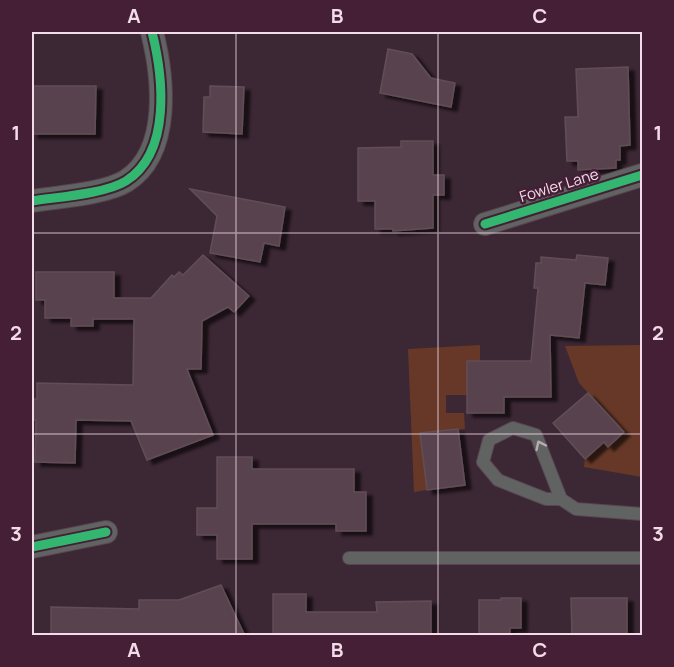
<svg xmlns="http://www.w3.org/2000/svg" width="674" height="667" font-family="Manrope,sans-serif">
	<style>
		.green { fill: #673827 }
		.building { fill: #59434d; stroke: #614e56; stroke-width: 1.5; filter: url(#shadow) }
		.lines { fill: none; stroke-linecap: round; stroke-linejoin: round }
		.lane-casing { stroke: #584550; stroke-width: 14 }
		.street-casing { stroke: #584550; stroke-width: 24 }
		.lane { stroke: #616362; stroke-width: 12 }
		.street { stroke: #616362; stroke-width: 22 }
		.cycleway-casing { stroke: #441f36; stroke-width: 13 }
		.cycleway { stroke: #33b770; stroke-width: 9 }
		.oneway { stroke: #b9abb3 }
		.grid { fill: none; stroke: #f4dbe9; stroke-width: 1.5; stroke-opacity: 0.55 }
		.labels { text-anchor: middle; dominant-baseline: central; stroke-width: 5; stroke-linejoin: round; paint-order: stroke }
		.street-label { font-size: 15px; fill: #f4dbe9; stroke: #441f36 }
		.neatline { fill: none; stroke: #f4dbe9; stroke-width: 2 }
		.grid-label { font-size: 20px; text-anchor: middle; font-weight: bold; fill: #f4dbe9 }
	</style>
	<defs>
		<filter id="shadow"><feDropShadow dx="6" dy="4" stdDeviation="1.5" flood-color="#0009"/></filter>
	</defs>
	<rect width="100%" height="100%" fill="#3c2734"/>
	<g class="green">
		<path d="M480 345V361L468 362 467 395H446V413H464L465 429 420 434 422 447H428L427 490 414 492 408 349Z"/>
		<path d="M642 345V477L584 467 585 459 604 442 608 446 624 432 579 383 565 346Z"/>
	</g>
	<g class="building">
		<path d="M388 49 412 54 431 78 455 83 451 107 380 93Z"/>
		<path d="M628 67 630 145 620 146V160H616V168L578 170V161H567L565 117H578L576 69Z"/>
		<path d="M32 86H96L95 134H32Z"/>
		<path d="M210 86 244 87 242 134 203 132 204 97H210Z"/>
		<path d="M401 141H433V175H444V195H433V228L393 231V229H375V201H358V148L401 147Z"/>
		<path d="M190 189 285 207 279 246 264 243 260 262 210 253 217 216Z"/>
		<path d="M203 255 249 296 234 312 228 307 202 321 201 369H187L213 435 147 460 131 421 76 420 75 463 35 462 36 420H32V399H37V383L133 385 134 319H93V326H71V318H45V300H36V272H114V298H151L172 275 174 277 179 272 183 275Z"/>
		<path d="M577 255 608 258 605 285 585 283 579 338 550 335 551 397H504V413H467V361H531L538 288H534L536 263H541V257L576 260Z"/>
		<path d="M588 393 624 432 608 447 604 442 585 459 553 423Z"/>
		<path d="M458 429 465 485 427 490 420 433Z"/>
		<path d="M217 457H252V469H354V492H366V531H336V524H252V559H217V535H197V508H217Z"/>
		<path d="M221 585 245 636H51V607L139 609V600H179Z"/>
		<path d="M273 594H306V612H377L376 602 431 601V636H273Z"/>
		<path d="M501 598H521V628H510V636H479V600H501Z"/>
		<path d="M571 598H627V636H572Z"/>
	</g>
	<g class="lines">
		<defs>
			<g id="lane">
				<path d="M561 499 536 435 513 428 489 440 483 462 498 480 546 499H561L576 509 642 514"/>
				<path d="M349 558H642"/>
			</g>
			<g id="street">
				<path d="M32 201C57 197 105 194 126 181 172 152 163 76 152 32"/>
				<path d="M485 224 642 175"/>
				<path d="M32 547 106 532"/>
			</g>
		</defs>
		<use href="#lane" class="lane-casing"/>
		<use href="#street" class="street-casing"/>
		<use href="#lane" class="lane"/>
		<use href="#street" class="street"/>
		<defs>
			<g id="cycleway">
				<path d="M32 201C57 197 105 194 126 181 172 152 163 76 152 32"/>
				<path d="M485 224 642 175"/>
				<path d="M32 547 106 532"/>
			</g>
		</defs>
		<use href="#cycleway" class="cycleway-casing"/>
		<use href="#cycleway" class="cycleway"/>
	</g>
	<defs><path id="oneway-chevron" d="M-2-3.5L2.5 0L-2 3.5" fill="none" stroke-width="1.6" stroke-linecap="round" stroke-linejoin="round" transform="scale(1.5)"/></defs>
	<use class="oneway" href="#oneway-chevron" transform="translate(540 445) rotate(-115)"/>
	<path class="grid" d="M236 32V636M438 32V636M32 233H642M32 434H642"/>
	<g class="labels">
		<g class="street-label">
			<text transform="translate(559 185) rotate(-17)">Fowler Lane</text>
		</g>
	</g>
	<rect width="674" height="667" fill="none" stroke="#441f36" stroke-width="66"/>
	<rect x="33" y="33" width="608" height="601" class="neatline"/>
	<g class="grid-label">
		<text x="134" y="23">A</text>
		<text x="337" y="23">B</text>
		<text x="540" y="23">C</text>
		<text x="16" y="140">1</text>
		<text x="658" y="140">1</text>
		<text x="16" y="340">2</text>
		<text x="658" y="340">2</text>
		<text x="16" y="541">3</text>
		<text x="658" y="541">3</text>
		<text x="134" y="657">A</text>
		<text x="337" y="657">B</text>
		<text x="540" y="657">C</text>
	</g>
</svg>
